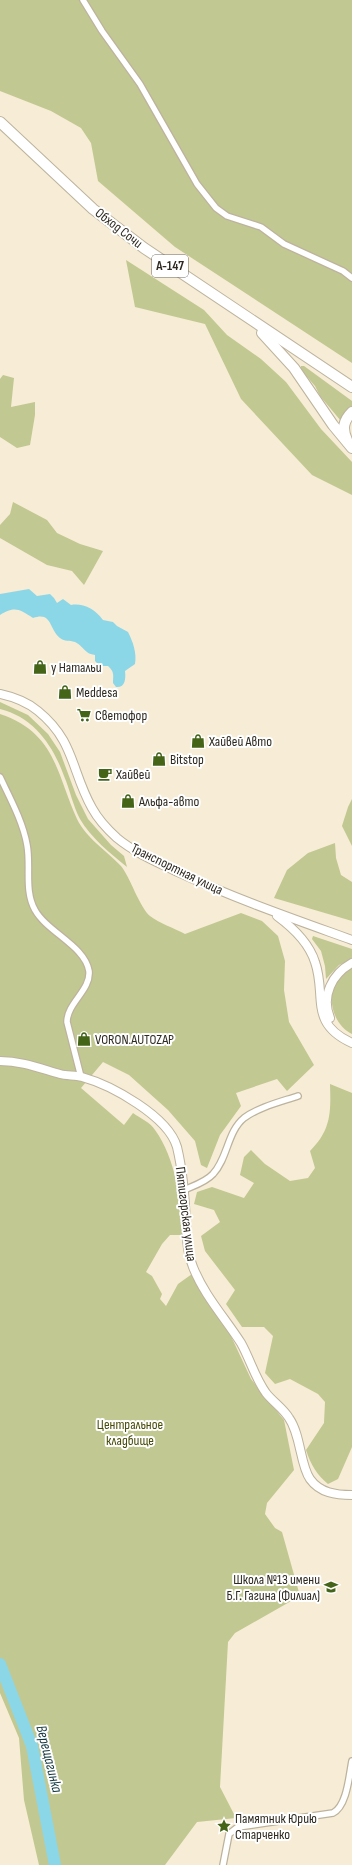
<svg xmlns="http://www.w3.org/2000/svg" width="352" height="1865" font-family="'Sofia Sans Condensed',sans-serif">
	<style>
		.green { fill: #c1c891 }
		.water { fill: #8cd7e7 }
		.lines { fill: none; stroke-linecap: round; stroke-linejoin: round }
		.river { stroke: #8cd7e7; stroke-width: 12 }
		.street-casing { stroke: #bdb39d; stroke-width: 8 }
		.secondary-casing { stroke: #bdb39d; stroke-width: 10 }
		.highway-casing { stroke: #bdb39d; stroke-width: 12 }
		.street { stroke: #fff; stroke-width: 5.5 }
		.secondary { stroke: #fff; stroke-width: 8 }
		.highway { stroke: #fff; stroke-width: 10 }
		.labels { text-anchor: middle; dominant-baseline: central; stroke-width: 4; stroke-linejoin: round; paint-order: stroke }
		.shield { fill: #fff; stroke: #6d6a64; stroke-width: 1 }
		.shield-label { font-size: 13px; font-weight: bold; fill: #2e2a21 }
		.street-label { font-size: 14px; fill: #2e2a21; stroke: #fff }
		.poi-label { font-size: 14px; fill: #2e2a21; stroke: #fff; text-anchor: start }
		.park-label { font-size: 14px; fill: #474c06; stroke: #fff }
		.water-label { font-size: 15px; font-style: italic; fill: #13373f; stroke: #fff }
	</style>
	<rect width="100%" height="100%" fill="#f7ecd5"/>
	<g class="green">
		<path d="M0 0H352V363L175 247 98 181 91 143 81 128 51 111 0 91Z"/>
		<path d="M126 260 204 310 227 335 261 359 286 382 321 429 352 462V495L312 475 241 399 205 324 135 307Z"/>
		<path d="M301 366H304L352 401V406L347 410 341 421 320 396 315 386 301 370Z"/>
		<path d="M3 375 14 378 11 407 35 402V415L30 445 17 448 0 437V379Z"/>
		<path d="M13 502 47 520 57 533 80 544 103 551 84 585 72 571 47 565 0 538V525L10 514Z"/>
		<path d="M0 702 28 715 48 734 60 752 76 795 88 819 111 845 124 856 127 867C110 853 91 838 80 819 73 806 70 790 64 776 53 745 33 717 0 709Z"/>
		<path d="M0 714C56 733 56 773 77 819 86 838 107 851 121 866 130 877 140 908 150 916 159 923 174 928 185 934L241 913 262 921 278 936 285 961 284 990 289 1022 314 1065 287 1091 277 1079 236 1093 241 1106 220 1135 207 1168 201 1165 195 1141 168 1110 129 1075 103 1062 81 1088 124 1125 133 1113C140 1118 151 1123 155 1130 175 1157 182 1202 182 1235H170L162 1244 146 1272 152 1276 162 1294 160 1299 166 1306 178 1284 192 1274 230 1334 251 1379 284 1420 294 1470 267 1503 265 1514 275 1528 282 1532 300 1596 235 1633 228 1642 220 1787 236 1818 197 1822 165 1865H39L24 1800 19 1738 0 1693Z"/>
		<path d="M352 799V846L342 826 348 807Z"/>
		<path d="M335 843 336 858 341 875 352 882V921L274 898 287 870 308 853Z"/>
		<path d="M313 936 352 949V959L339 965 326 979 325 966 321 951 312 939Z"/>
		<path d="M352 968V1034C327 1022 323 979 352 968Z"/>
		<path d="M330 1084 352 1093V1447L338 1479 328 1484C317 1475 311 1465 306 1450L324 1423 325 1402 318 1394 290 1379 275 1384 265 1373 273 1336 264 1327H242L226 1304 235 1290 205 1251 201 1236 220 1222 214 1210 194 1204 197 1192 212 1187 244 1198 254 1183 240 1175 244 1157 251 1150 265 1164 290 1181 308 1178 315 1168 310 1151C331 1130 331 1113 330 1084Z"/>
	</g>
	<path class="water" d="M29 589 37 596 50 594 54 598 57 603 63 599 71 605C83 603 95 609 103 620L113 622 117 626 128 632C133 642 137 653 135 664L125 671C126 679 125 688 116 687L113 683C113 676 115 672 108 666H100L95 661V655C92 654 89 654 87 652 83 649 80 644 75 642 69 640 65 642 60 638 49 629 52 611 33 618 19 609 15 606 0 615V594Z"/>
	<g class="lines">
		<path class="river" d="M0 1664 32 1746 55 1865"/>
		<defs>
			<g id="street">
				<path d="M83 0 102 31 140 84 197 184 216 208 227 216 261 227 284 244 343 271 352 278"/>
				<path d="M0 777C10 798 23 822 27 845 31 866 24 891 35 910 47 932 85 946 89 971 91 990 67 1003 67 1022L81 1077"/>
				<path d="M184 1190C193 1186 206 1182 213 1174 228 1158 227 1132 244 1118 259 1107 280 1102 298 1096"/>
				<path d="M223 1865 229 1834 238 1827 333 1813C347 1806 349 1776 352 1761"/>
			</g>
			<g id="secondary">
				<path d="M0 694C14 697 27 702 38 711 75 741 71 771 92 808 98 819 107 829 117 838 135 853 159 863 180 873 236 899 294 919 352 940"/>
				<path d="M277 916C292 927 309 943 315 962 327 996 308 1023 352 1043"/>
				<path d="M330 1018C321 996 332 974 352 963"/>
				<path d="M0 1061C22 1061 39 1068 60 1074 67 1076 75 1075 82 1077 111 1085 168 1116 177 1147 183 1172 185 1198 186 1224 187 1238 187 1253 193 1267 204 1295 225 1318 241 1343 250 1359 255 1378 266 1393 273 1402 283 1408 289 1418 301 1435 300 1465 310 1479 320 1493 336 1495 352 1495"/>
			</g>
			<g id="highway">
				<path d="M0 122 93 209 144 248 352 387"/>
				<path d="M262 333 294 368 333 425 352 448"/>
				<path d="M347 440C342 429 343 421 352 412"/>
			</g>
		</defs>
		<use href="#street" class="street-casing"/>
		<use href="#secondary" class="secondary-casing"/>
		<use href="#highway" class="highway-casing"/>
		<use href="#street" class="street"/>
		<use href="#secondary" class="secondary"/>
		<use href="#highway" class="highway"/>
	</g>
	<defs>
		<symbol id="shop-bare" viewBox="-9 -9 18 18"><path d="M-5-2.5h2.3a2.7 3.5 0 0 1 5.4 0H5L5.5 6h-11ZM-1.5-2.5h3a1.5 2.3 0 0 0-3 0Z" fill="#446418" stroke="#fff" stroke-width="2.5" paint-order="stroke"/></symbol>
		<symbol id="supermarket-bare" viewBox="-9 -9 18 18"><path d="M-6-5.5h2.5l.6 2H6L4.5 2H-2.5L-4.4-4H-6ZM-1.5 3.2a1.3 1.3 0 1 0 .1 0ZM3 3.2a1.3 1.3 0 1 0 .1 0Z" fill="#446418" stroke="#fff" stroke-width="2.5" paint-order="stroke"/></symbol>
		<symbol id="cafe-bare" viewBox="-9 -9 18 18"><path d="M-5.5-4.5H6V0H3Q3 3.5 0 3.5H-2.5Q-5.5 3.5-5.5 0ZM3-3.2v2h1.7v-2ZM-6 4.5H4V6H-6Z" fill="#446418" stroke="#fff" stroke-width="2.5" paint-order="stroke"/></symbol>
		<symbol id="school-bare" viewBox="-9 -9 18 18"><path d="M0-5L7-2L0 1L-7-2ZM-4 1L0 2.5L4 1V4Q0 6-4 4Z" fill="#446418" stroke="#fff" stroke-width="2.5" paint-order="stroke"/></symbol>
		<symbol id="sight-bare" viewBox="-9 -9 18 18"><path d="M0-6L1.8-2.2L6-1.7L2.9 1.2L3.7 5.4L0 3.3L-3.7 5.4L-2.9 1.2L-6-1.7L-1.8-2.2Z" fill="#446418" stroke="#fff" stroke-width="2.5" paint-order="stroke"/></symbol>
	</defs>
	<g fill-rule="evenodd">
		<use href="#shop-bare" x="30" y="657" width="20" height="20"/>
		<use href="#shop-bare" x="55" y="682" width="20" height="20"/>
		<use href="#supermarket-bare" x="74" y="705" width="20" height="20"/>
		<use href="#shop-bare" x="188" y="731" width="20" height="20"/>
		<use href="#shop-bare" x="149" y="749" width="20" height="20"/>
		<use href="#cafe-bare" x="95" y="764" width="20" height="20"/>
		<use href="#shop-bare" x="118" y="791" width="20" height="20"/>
		<use href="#shop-bare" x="74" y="1029" width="20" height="20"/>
		<use href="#school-bare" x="321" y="1577" width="20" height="20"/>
		<use href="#sight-bare" x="214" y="1816" width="20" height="20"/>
	</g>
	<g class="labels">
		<rect class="shield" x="152" y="255" width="36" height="22" rx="3"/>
		<g class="shield-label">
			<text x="170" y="266">А-147</text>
		</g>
		<g class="street-label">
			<text transform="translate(119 228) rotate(38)">Обход Сочи</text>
			<text transform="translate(177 869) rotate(26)">Транспортная улица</text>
			<text transform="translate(186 1214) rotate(83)">Пятигорская улица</text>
		</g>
		<g class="poi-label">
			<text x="51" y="667">у Натальи</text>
			<text x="76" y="692">Meddesa</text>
			<text x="95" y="715">Светофор</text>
			<text x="209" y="741">Хайвей Авто</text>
			<text x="170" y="759">Bitstop</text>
			<text x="116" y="774">Хайвей</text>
			<text x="139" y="801">Альфа-авто</text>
			<text x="95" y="1039">VORON.AUTOZAP</text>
			<text x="320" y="1579" text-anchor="end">Школа №13 имени<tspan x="320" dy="16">Б.Г. Гагина (Филиал)</tspan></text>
			<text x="235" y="1818">Памятник Юрию<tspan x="235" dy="16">Старченко</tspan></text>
		</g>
		<g class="park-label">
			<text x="130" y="1424">Центральное<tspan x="130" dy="16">кладбище</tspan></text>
		</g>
		<g class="water-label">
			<text transform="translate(49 1759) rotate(76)">Верещагинка</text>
		</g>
	</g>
</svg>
